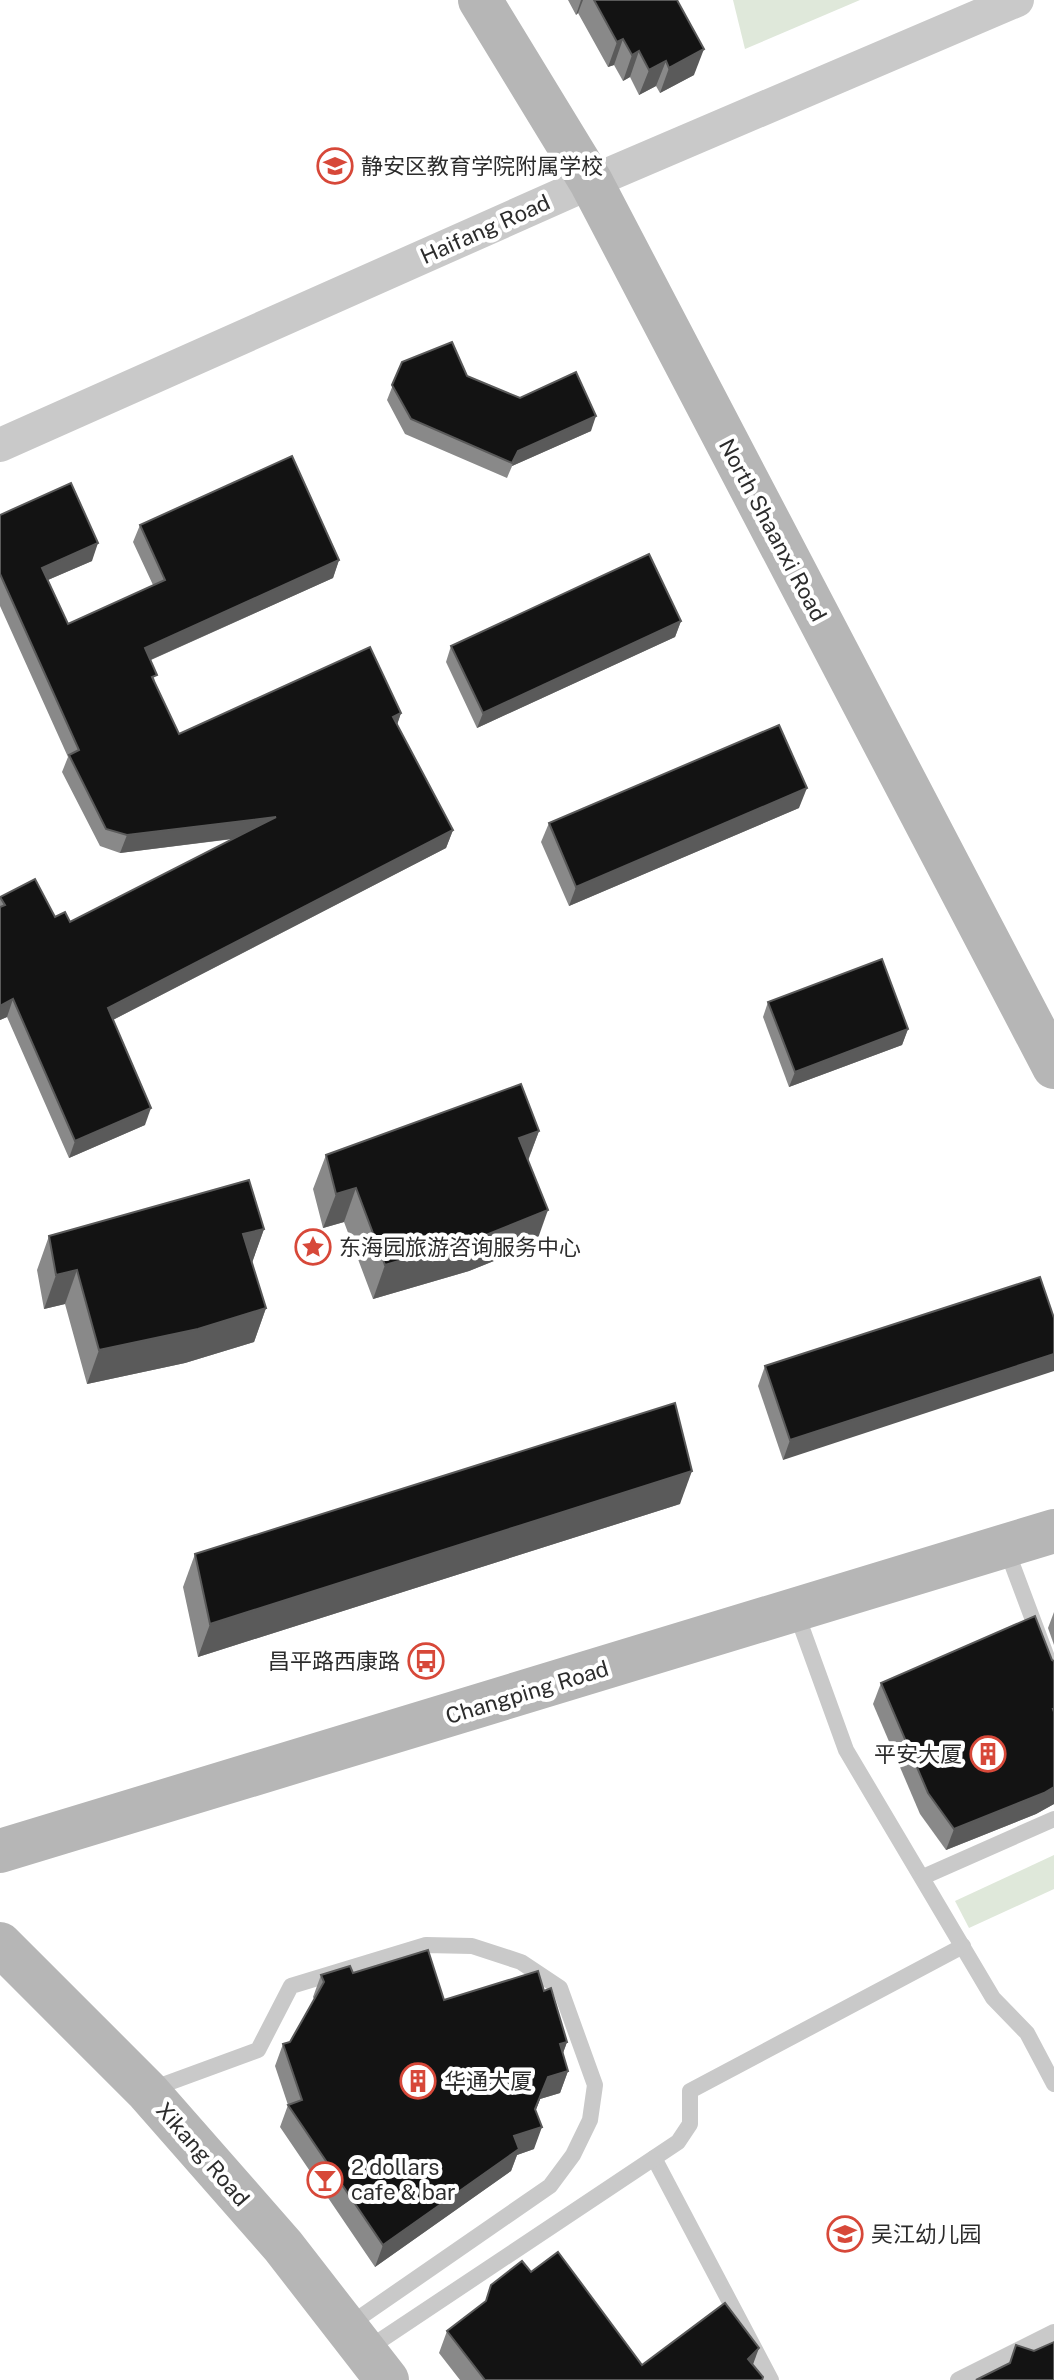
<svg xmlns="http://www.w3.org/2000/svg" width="1054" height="2380" font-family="'Public Sans','Noto Sans SC',sans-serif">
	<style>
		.green { fill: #dfe8da }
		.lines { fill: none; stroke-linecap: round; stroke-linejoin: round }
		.lane { stroke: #c9c9c9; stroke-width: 16 }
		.street { stroke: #c9c9c9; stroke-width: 34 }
		.secondary { stroke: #b6b6b6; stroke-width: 44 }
		.wall { fill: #898989 }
		.shaded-wall { fill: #5a5a5a }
		.building { fill: #131313; stroke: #5a5a5a; stroke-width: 2 }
		.labels { text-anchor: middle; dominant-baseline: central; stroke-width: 8; stroke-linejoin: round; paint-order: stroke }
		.poi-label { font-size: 22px; fill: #2c2c2c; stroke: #fff; text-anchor: start }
		.street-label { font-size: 22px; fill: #2c2c2c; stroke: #fff }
	</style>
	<rect width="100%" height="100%" fill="#fff"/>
	<g class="green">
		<path d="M733 0H860L745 49Z"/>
		<path d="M1054 1855V1889L969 1928 955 1901Z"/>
	</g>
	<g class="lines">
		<g class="lane">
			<path d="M1006 1548 1054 1676"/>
			<path d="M796 1612 846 1750 993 1998 1027 2033 1054 2084"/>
			<path d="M923 1877 1054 1819"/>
			<path d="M149 2090 258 2050 291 1986 426 1945 472 1946 521 1962 560 1988 595 2085 590 2120 573 2155 550 2186 346 2327"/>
			<path d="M654 2158 771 2380"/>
			<path d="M366 2350 678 2142 690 2124V2091L963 1946"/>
			<path d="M958 2380 1054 2332"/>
		</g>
		<path class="street" d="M0 445 591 182 1017 0"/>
		<g class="secondary">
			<path d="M480 0 591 182 1054 1067"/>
			<path d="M0 1851 1054 1531"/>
			<path d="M0 1944 147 2091 283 2246 387 2380"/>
		</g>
	</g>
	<g class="wall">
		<path d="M568 0H677L694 75 660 93 656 86 639 95 630 77 623 81 614 65 608 67 578 13 576 15Z"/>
		<path d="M402 362 467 376 591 431 512 466 507 478 405 434 387 400Z"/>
		<path d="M0 515 92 561 48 580 68 624 153 585 133 542 140 525 339 560 333 578 151 660 155 683 179 734 401 713 397 724 453 830 446 848 113 1020 145 1125 69 1158 7 1017 0 1020V897L70 922 233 839 120 853 100 846 62 772 68 757 0 606Z"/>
		<path d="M681 621 675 637 477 728 446 662 451 646Z"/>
		<path d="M799 808 569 906 541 842 549 823Z"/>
		<path d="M768 1002 908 1029 902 1045 789 1087 763 1017Z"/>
		<path d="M539 1131 528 1161 536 1244 469 1271 373 1299 344 1222 323 1228 313 1189 326 1155Z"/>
		<path d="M264 1229 252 1262 266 1308 254 1342 185 1363 87 1384 65 1304 44 1309 37 1270 49 1236Z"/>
		<path d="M1040 1277 783 1460 758 1386 765 1366Z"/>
		<path d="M680 1504 198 1657 183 1587 195 1554Z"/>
		<path d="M1054 1612V1645L1048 1628Z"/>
		<path d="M1052 1660 1054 1661V1804L1036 1814 946 1850 920 1814 873 1704 881 1683Z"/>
		<path d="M353 1973 444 2000 544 1991 567 2042 563 2053 568 2071 560 2093 540 2099 536 2110 534 2149 517 2155 511 2171 375 2267 280 2127 288 2105 275 2066 283 2044 290 2042 314 1999 313 1997 321 1975Z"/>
		<path d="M531 2272 642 2365H753L762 2380H460L439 2353 447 2331Z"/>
	</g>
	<g class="shaded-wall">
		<path d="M581 0H583L578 13 576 15Z"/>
		<path d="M623 39 614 65 608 67 617 42Z"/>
		<path d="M704 49 694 75 660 93 669 68Z"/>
		<path d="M639 51 630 77 623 81 632 55Z"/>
		<path d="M666 61 656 86 639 95 649 70Z"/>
		<path d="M596 416 591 431 512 466 507 478 518 451Z"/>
		<path d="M98 543 92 561 36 585 42 568Z"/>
		<path d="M339 560 333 578 139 665 145 648Z"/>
		<path d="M681 621 675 637 477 728 483 713Z"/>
		<path d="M401 713 395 731 393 717Z"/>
		<path d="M807 788 799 808 569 906 576 887Z"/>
		<path d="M276 817 269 834 120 853 127 835Z"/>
		<path d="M453 830 446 848 101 1026 108 1008Z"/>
		<path d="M13 999 7 1017 0 1020V1006Z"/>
		<path d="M908 1029 902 1045 789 1087 795 1072Z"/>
		<path d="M151 1108 145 1125 69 1158 75 1141Z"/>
		<path d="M539 1131 526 1165 519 1138Z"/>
		<path d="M356 1188 344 1222 323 1228 336 1194Z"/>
		<path d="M548 1210 536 1244 469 1271 373 1299 385 1265Z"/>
		<path d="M264 1229 252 1263 243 1234Z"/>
		<path d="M77 1270 65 1304 44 1309 56 1275Z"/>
		<path d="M266 1308 254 1342 185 1363 87 1384 99 1350Z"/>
		<path d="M1054 1354V1371L783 1460 790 1440Z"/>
		<path d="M692 1471 680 1504 198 1657 210 1624Z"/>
		<path d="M1054 1787V1804L1036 1814 946 1850 954 1829Z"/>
		<path d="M567 2042 559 2064 560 2044Z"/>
		<path d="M568 2071 560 2093 540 2099 527 2131 548 2077Z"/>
		<path d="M542 2127 534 2149 517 2155 511 2171 375 2267 383 2245 514 2136Z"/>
		<path d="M759 2348 751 2370 748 2359Z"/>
	</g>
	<g class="building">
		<path d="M594 0H677L704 49 669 68 666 61 649 70 639 51 632 55 623 39 617 42Z"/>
		<path d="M452 342 467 376 520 398 576 372 596 416 518 451 512 463 411 419 392 385 402 362Z"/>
		<path d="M292 456 339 560 145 648 157 675 152 677 179 734 370 647 401 713 393 717 453 830 108 1008 151 1108 75 1141 13 999 0 1006V907L5 905 0 897 35 879 55 917 65 912 70 922 276 817 127 835 106 829 69 755 79 750 0 574V515L71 483 98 543 42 568 68 624 165 580 140 525Z"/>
		<path d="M649 554 681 621 483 713 451 646Z"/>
		<path d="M779 725 807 788 576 887 549 823Z"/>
		<path d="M882 959 908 1029 795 1072 768 1002Z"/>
		<path d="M521 1084 539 1131 519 1138 548 1210 481 1237 385 1265 356 1188 336 1194 326 1155Z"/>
		<path d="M249 1180 264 1229 243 1234 266 1308 198 1329 99 1350 77 1270 56 1275 49 1236Z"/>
		<path d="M1040 1277 1054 1318V1354L790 1440 765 1366Z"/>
		<path d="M675 1403 692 1471 210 1624 195 1554Z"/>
		<path d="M1035 1616 1052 1660 1054 1661V1709H1053L1054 1712V1787L1044 1793 954 1829 928 1793 881 1683Z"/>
		<path d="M428 1950 444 2000 538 1971 544 1991 551 1988 567 2042 560 2044 568 2071 548 2077 535 2109 542 2127 514 2136 519 2149 383 2245 288 2105 302 2100 283 2044 290 2042 324 1982 321 1975 350 1966 353 1973Z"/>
		<path d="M558 2252 642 2365 725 2303 759 2348 748 2359 763 2377 762 2380H485L447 2331 486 2301 491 2285 522 2261 531 2272Z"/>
		<path d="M1054 2342V2380H976L1010 2363 1016 2345 1034 2351Z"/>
	</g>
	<defs>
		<symbol id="school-ring" viewBox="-11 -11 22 22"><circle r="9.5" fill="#fff" stroke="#d74839" stroke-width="1.5"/><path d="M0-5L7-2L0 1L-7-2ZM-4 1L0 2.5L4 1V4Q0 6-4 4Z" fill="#d74839"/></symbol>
		<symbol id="sight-ring" viewBox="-11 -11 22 22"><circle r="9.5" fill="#fff" stroke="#d74839" stroke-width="1.5"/><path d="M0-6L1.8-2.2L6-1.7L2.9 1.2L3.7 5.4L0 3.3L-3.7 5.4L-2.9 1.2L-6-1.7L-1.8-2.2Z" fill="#d74839"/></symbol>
		<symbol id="bus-ring" viewBox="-11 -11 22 22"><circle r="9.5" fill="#fff" stroke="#d74839" stroke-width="1.5"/><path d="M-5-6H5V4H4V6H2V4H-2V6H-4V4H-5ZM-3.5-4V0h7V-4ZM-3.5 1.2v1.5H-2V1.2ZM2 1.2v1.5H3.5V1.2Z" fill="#d74839"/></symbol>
		<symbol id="building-ring" viewBox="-11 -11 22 22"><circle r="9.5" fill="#fff" stroke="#d74839" stroke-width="1.5"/><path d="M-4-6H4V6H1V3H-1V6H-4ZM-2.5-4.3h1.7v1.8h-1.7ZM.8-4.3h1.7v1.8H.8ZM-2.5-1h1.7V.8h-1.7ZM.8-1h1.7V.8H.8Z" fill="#d74839"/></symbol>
		<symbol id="bar-ring" viewBox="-11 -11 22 22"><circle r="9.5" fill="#fff" stroke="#d74839" stroke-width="1.5"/><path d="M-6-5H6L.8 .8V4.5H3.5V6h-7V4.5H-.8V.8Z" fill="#d74839"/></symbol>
	</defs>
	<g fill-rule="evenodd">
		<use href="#school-ring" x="315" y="146" width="40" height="40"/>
		<use href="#sight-ring" x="293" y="1227" width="40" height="40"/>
		<use href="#bus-ring" x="406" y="1641" width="40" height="40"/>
		<use href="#building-ring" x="968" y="1734" width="40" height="40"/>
		<use href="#building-ring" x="398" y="2061" width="40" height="40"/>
		<use href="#bar-ring" x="305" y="2160" width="40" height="40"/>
		<use href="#school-ring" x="825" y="2214" width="40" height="40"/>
	</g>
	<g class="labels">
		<g class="poi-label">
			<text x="361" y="166">静安区教育学院附属学校</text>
			<text x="339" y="1247">东海园旅游咨询服务中心</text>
			<text x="400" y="1661" text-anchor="end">昌平路西康路</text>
			<text x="962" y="1754" text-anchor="end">平安大厦</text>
			<text x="444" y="2081">华通大厦</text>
			<text x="351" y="2167">2 dollars<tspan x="351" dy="25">cafe &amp; bar</tspan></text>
			<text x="871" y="2234">吴江幼儿园</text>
		</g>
		<g class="street-label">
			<text transform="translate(485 229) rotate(-24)">Haifang Road</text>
			<text transform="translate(773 530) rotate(62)">North Shaanxi Road</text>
			<text transform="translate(527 1692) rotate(-17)">Changping Road</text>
			<text transform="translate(203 2154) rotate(49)">Xikang Road</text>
		</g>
	</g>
</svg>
